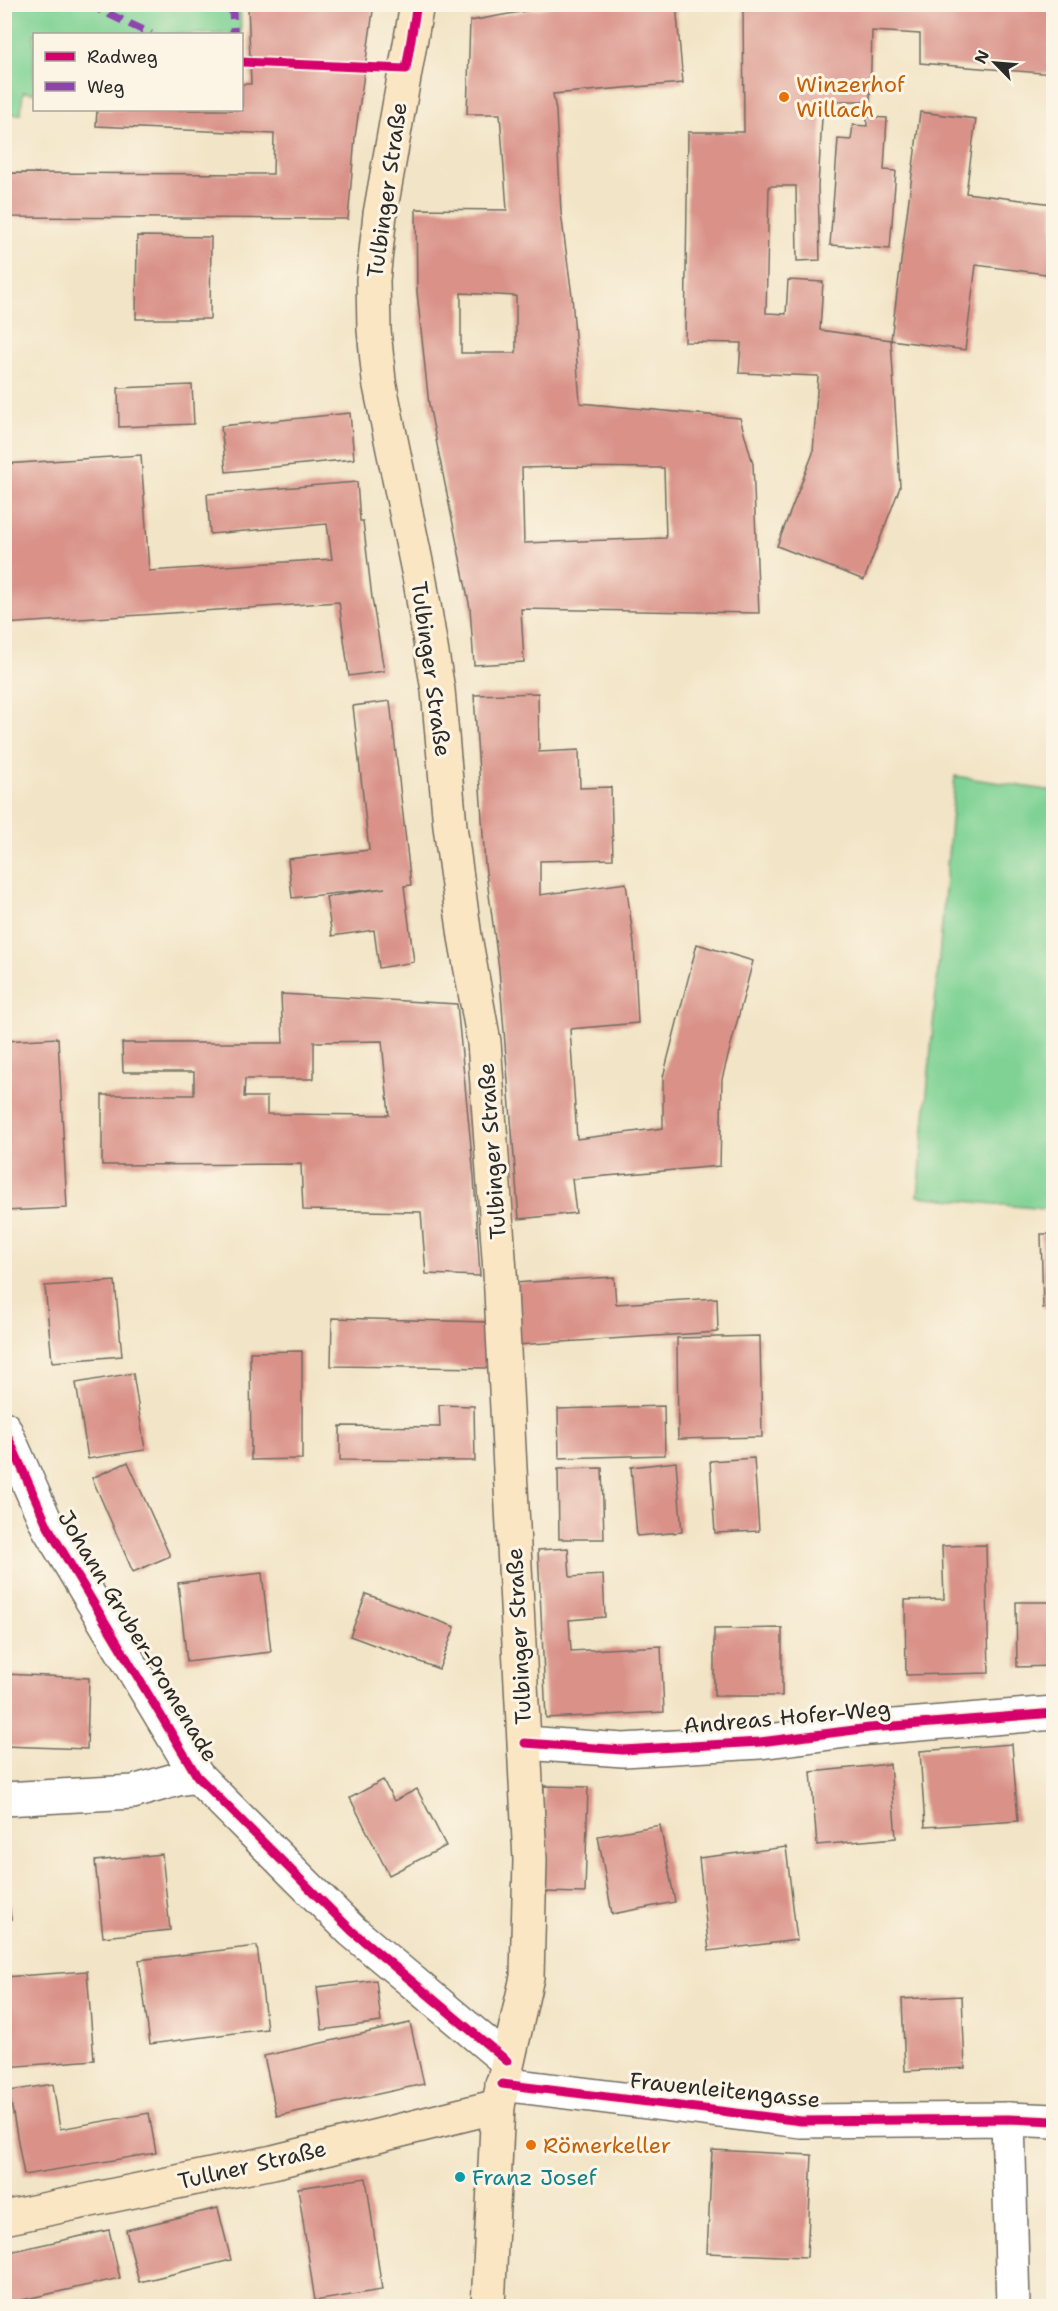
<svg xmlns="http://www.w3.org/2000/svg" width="1058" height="2311" font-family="'Shantell Sans',sans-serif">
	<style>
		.green { fill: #7fd294; stroke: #557e60; stroke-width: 1.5 }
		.building { fill: #d99188; fill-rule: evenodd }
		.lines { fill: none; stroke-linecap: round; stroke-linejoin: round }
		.street-casing { stroke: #716c61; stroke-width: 36 }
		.secondary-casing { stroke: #716c61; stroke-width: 36 }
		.street { stroke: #fff; stroke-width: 33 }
		.secondary { stroke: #fbe6c4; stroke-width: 33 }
		.quiet { stroke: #8e44ad; stroke-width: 8; stroke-dasharray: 15 8; stroke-linecap: butt }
		.cycleway-casing { stroke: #fcf5e5; stroke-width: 13 }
		.cycleway { stroke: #d6006c; stroke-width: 9 }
		.food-dot { fill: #e8710a; stroke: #fcf5e5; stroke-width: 2 }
		.culture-dot { fill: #0f9aa8; stroke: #fcf5e5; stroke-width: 2 }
		.labels { text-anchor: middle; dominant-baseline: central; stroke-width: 6; stroke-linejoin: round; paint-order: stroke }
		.food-label { font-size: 22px; fill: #c56008; stroke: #fcf5e5; text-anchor: start }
		.street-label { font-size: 22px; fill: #2b2b2b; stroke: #fcf5e5 }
		.culture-label { font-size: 22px; fill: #0d838f; stroke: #fcf5e5; text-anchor: start }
	</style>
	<rect width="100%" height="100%" fill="#fcf5e5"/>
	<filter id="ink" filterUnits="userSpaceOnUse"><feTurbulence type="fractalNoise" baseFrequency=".0167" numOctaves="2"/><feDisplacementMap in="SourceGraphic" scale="12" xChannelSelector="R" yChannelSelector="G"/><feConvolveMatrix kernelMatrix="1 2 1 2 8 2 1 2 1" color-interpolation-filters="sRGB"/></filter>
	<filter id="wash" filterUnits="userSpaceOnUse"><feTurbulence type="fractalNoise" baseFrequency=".008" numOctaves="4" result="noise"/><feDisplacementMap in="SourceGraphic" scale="24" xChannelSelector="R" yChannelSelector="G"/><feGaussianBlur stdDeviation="1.35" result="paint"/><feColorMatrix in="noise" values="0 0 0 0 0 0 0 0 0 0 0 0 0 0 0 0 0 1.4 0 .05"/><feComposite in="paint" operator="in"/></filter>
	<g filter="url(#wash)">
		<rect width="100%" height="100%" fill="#f2e4c6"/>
		<g class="green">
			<path d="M4 5H240L241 34H34V93L23 92 21 114H5Z"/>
			<path d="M955 776 1053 791V1210L918 1196Z"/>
		</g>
		<g id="blocks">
			<g class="building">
				<path d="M248 4H374L355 137 348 219 4 217V173L273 174 274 134 96 126 97 110H242V84H251Z"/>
				<path d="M564 4H676L683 83 553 94 556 111 561 213 572 296 580 403 740 418 753 464 759 613 521 609 524 662 474 665 470 608 429 405 417 292 416 209 507 210 500 114H467L470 21ZM461 293 516 296V353H461ZM562 467 664 468 666 538 524 543 522 468Z"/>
				<path d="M743 4H1053V74L920 63V34L872 31 870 101H823L818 186 820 260 797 261 796 186H769L766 313 786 314 788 280 823 282 820 330 891 340 900 487 864 580 777 546 813 453 818 376 739 373 741 343 685 342 688 132H744Z"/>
				<path d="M920 112 976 119 966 193 1053 204V275L976 265 965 350 891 340Z"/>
				<path d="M867 117 887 118 884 170 896 171 890 249 830 245 838 139 851 140 853 125 867 126Z"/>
				<path d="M137 236 211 237 210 319H136Z"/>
				<path d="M192 385 194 424 119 427 118 388Z"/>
				<path d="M350 413 354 459 226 472 221 426Z"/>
				<path d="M141 455 149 571 332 559 327 524 210 534 207 494 357 482 360 521H363L372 598 384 671 349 676 339 602 4 624V464Z"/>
				<path d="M538 693 539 752 579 750 580 788 611 787 613 859 540 861V895L626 883 634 944 638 1023 570 1029 577 1139 663 1128V1077L697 944 753 961 722 1079 720 1166 572 1179 576 1213 519 1219 499 969 485 865 474 695Z"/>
				<path d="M390 701 411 885 404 886 414 962 379 968 374 930 332 936 326 897 385 888 292 898 288 859 369 850 353 706Z"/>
				<path d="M281 994 457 1004 474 1177 480 1276 426 1274 421 1212 303 1210 301 1164 102 1165V1095H194V1072H123L122 1043H283ZM382 1041 389 1115 267 1114V1097H244L245 1079H314V1042Z"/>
				<path d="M58 1038 67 1208 4 1211V1041Z"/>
				<path d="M1041 1234H1053V1308H1043Z"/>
				<path d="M614 1277 616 1304 717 1298 718 1332 516 1345 513 1283Z"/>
				<path d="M115 1281 122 1356 52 1362 45 1286Z"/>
				<path d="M332 1318 487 1322 491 1368 331 1366Z"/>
				<path d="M760 1336 762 1437 678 1439 677 1338Z"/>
				<path d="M302 1351V1459L251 1460 250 1352Z"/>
				<path d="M133 1373 145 1450 88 1459 76 1383Z"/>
				<path d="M439 1405 474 1406 475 1461 340 1460V1426L440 1427Z"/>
				<path d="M664 1406 665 1455 559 1458 558 1409Z"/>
				<path d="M754 1458 759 1531 715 1533 710 1461Z"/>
				<path d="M128 1462 170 1556 133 1572 92 1478Z"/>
				<path d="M676 1462 682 1532 637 1536 631 1467Z"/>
				<path d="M602 1468 604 1539H559L558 1469Z"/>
				<path d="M986 1545 989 1673 906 1675 905 1600 944 1599 942 1546Z"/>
				<path d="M568 1548 570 1577 603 1575 605 1617 569 1620 571 1651 661 1646 664 1712 546 1718 538 1550Z"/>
				<path d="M262 1573 271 1652 187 1662 178 1583Z"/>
				<path d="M366 1594 455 1627 439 1669 350 1636Z"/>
				<path d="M1016 1602H1053V1666L1017 1667Z"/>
				<path d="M782 1628V1696H714V1629Z"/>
				<path d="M4 1674 89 1678 87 1749 4 1746Z"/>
				<path d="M1012 1744 1018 1821 925 1827 920 1751Z"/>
				<path d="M890 1764 896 1838 817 1845 811 1772Z"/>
				<path d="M383 1780 394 1801 417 1789 446 1846 389 1875 350 1798Z"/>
				<path d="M544 1786 588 1787 585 1893 540 1892Z"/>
				<path d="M660 1825 675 1902 612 1914 598 1836Z"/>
				<path d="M786 1847 797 1940 709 1951 699 1858Z"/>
				<path d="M162 1854 170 1930 103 1937 95 1861Z"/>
				<path d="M4 1872 11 1919 4 1920Z"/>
				<path d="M257 1946 267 2029 150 2044 139 1960Z"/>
				<path d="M87 1971 94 2060 6 2067 4 1977Z"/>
				<path d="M376 1980 381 2022 322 2030 317 1987Z"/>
				<path d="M962 1996 965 2068 905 2071 902 1999Z"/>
				<path d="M410 2023 424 2084 277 2116 264 2056Z"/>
				<path d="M53 2084 60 2129 149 2113 156 2153 24 2175 9 2091Z"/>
				<path d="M712 2150 812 2155 807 2257 707 2253Z"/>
				<path d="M366 2178 382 2290 315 2301 298 2188Z"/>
				<path d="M218 2208 231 2260 139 2282 126 2230Z"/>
				<path d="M109 2230 120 2278 4 2304V2253Z"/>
			</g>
		</g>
	</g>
	<g filter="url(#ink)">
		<use href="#blocks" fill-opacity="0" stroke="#716c61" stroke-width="1.5"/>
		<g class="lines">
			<defs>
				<g id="street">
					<path d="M4 1428 48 1527 197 1776 352 1931 507 2061"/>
					<path d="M525 1743 623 1750 760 1742 870 1728 1054 1713"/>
					<path d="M4 1799 133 1792 178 1779 197 1776"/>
					<path d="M502 2084 801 2121 1008 2119 1054 2121"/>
					<path d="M1008 2119 1013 2306"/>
				</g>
				<g id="secondary">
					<path d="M417 4 380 214 373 280 374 330 379 381 420 581 438 690 450 826 465 937 484 1042 500 1272 530 1860 527 1977 498 2106 488 2306"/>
					<path d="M4 2218 273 2162 498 2106"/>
				</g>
			</defs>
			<use href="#street" class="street-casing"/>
			<use href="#secondary" class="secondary-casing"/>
			<use href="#street" class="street"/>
			<use href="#secondary" class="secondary"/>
			<g class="quiet">
				<path d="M88 4 151 34"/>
				<path d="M232 4 234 34"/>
			</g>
			<defs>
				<g id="cycleway">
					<path d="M242 62 406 69 417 4"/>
					<path d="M4 1428 48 1527 197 1776 352 1931 507 2061"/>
					<path d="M525 1743 623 1750 760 1742 870 1728 1054 1713"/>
					<path d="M502 2084 801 2121 1008 2119 1054 2121"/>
				</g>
			</defs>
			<use href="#cycleway" class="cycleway-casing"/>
			<use href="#cycleway" class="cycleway"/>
		</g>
	</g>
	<g class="food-dot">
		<circle cx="784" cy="97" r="6"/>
		<circle cx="531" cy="2145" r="6"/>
	</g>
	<circle class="culture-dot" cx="460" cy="2177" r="6"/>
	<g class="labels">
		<g class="food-label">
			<text x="796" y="84">Winzerhof<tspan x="796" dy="25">Willach</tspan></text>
			<text x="543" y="2145">Römerkeller</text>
		</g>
		<g class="street-label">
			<text transform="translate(387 190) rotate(-82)">Tulbinger Straße</text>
			<text transform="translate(431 669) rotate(82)">Tulbinger Straße</text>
			<text transform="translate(492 1151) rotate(-94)">Tulbinger Straße</text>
			<text transform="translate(138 1636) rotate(59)">Johann Gruber-Promenade</text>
			<text transform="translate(519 1636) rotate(-93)">Tulbinger Straße</text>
			<text transform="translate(787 1717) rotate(-5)">Andreas Hofer-Weg</text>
			<text transform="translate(725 2090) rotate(6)">Frauenleitengasse</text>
			<text transform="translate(252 2165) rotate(-13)">Tullner Straße</text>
		</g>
		<g class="culture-label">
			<text x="472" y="2177">Franz Josef</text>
		</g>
	</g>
	<rect width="1058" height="2311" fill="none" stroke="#fcf5e5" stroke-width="24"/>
	<rect x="33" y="33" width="210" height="78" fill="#fcf5e5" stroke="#a8a49b" stroke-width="1.5"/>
	<rect x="45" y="52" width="30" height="9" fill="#d6006c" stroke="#a8a49b" stroke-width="1.5"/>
	<text x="87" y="63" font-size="18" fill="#2b2b2b">Radweg</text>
	<rect x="45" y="82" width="30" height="9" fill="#8e44ad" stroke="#a8a49b" stroke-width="1.5"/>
	<text x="87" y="93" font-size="18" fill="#2b2b2b">Weg</text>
	<g transform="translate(995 63) rotate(295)" stroke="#fcf5e5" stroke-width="4.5" paint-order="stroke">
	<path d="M0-4.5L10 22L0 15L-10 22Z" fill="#2b2b2b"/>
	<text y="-9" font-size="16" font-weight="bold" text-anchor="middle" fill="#2b2b2b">N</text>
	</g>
</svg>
